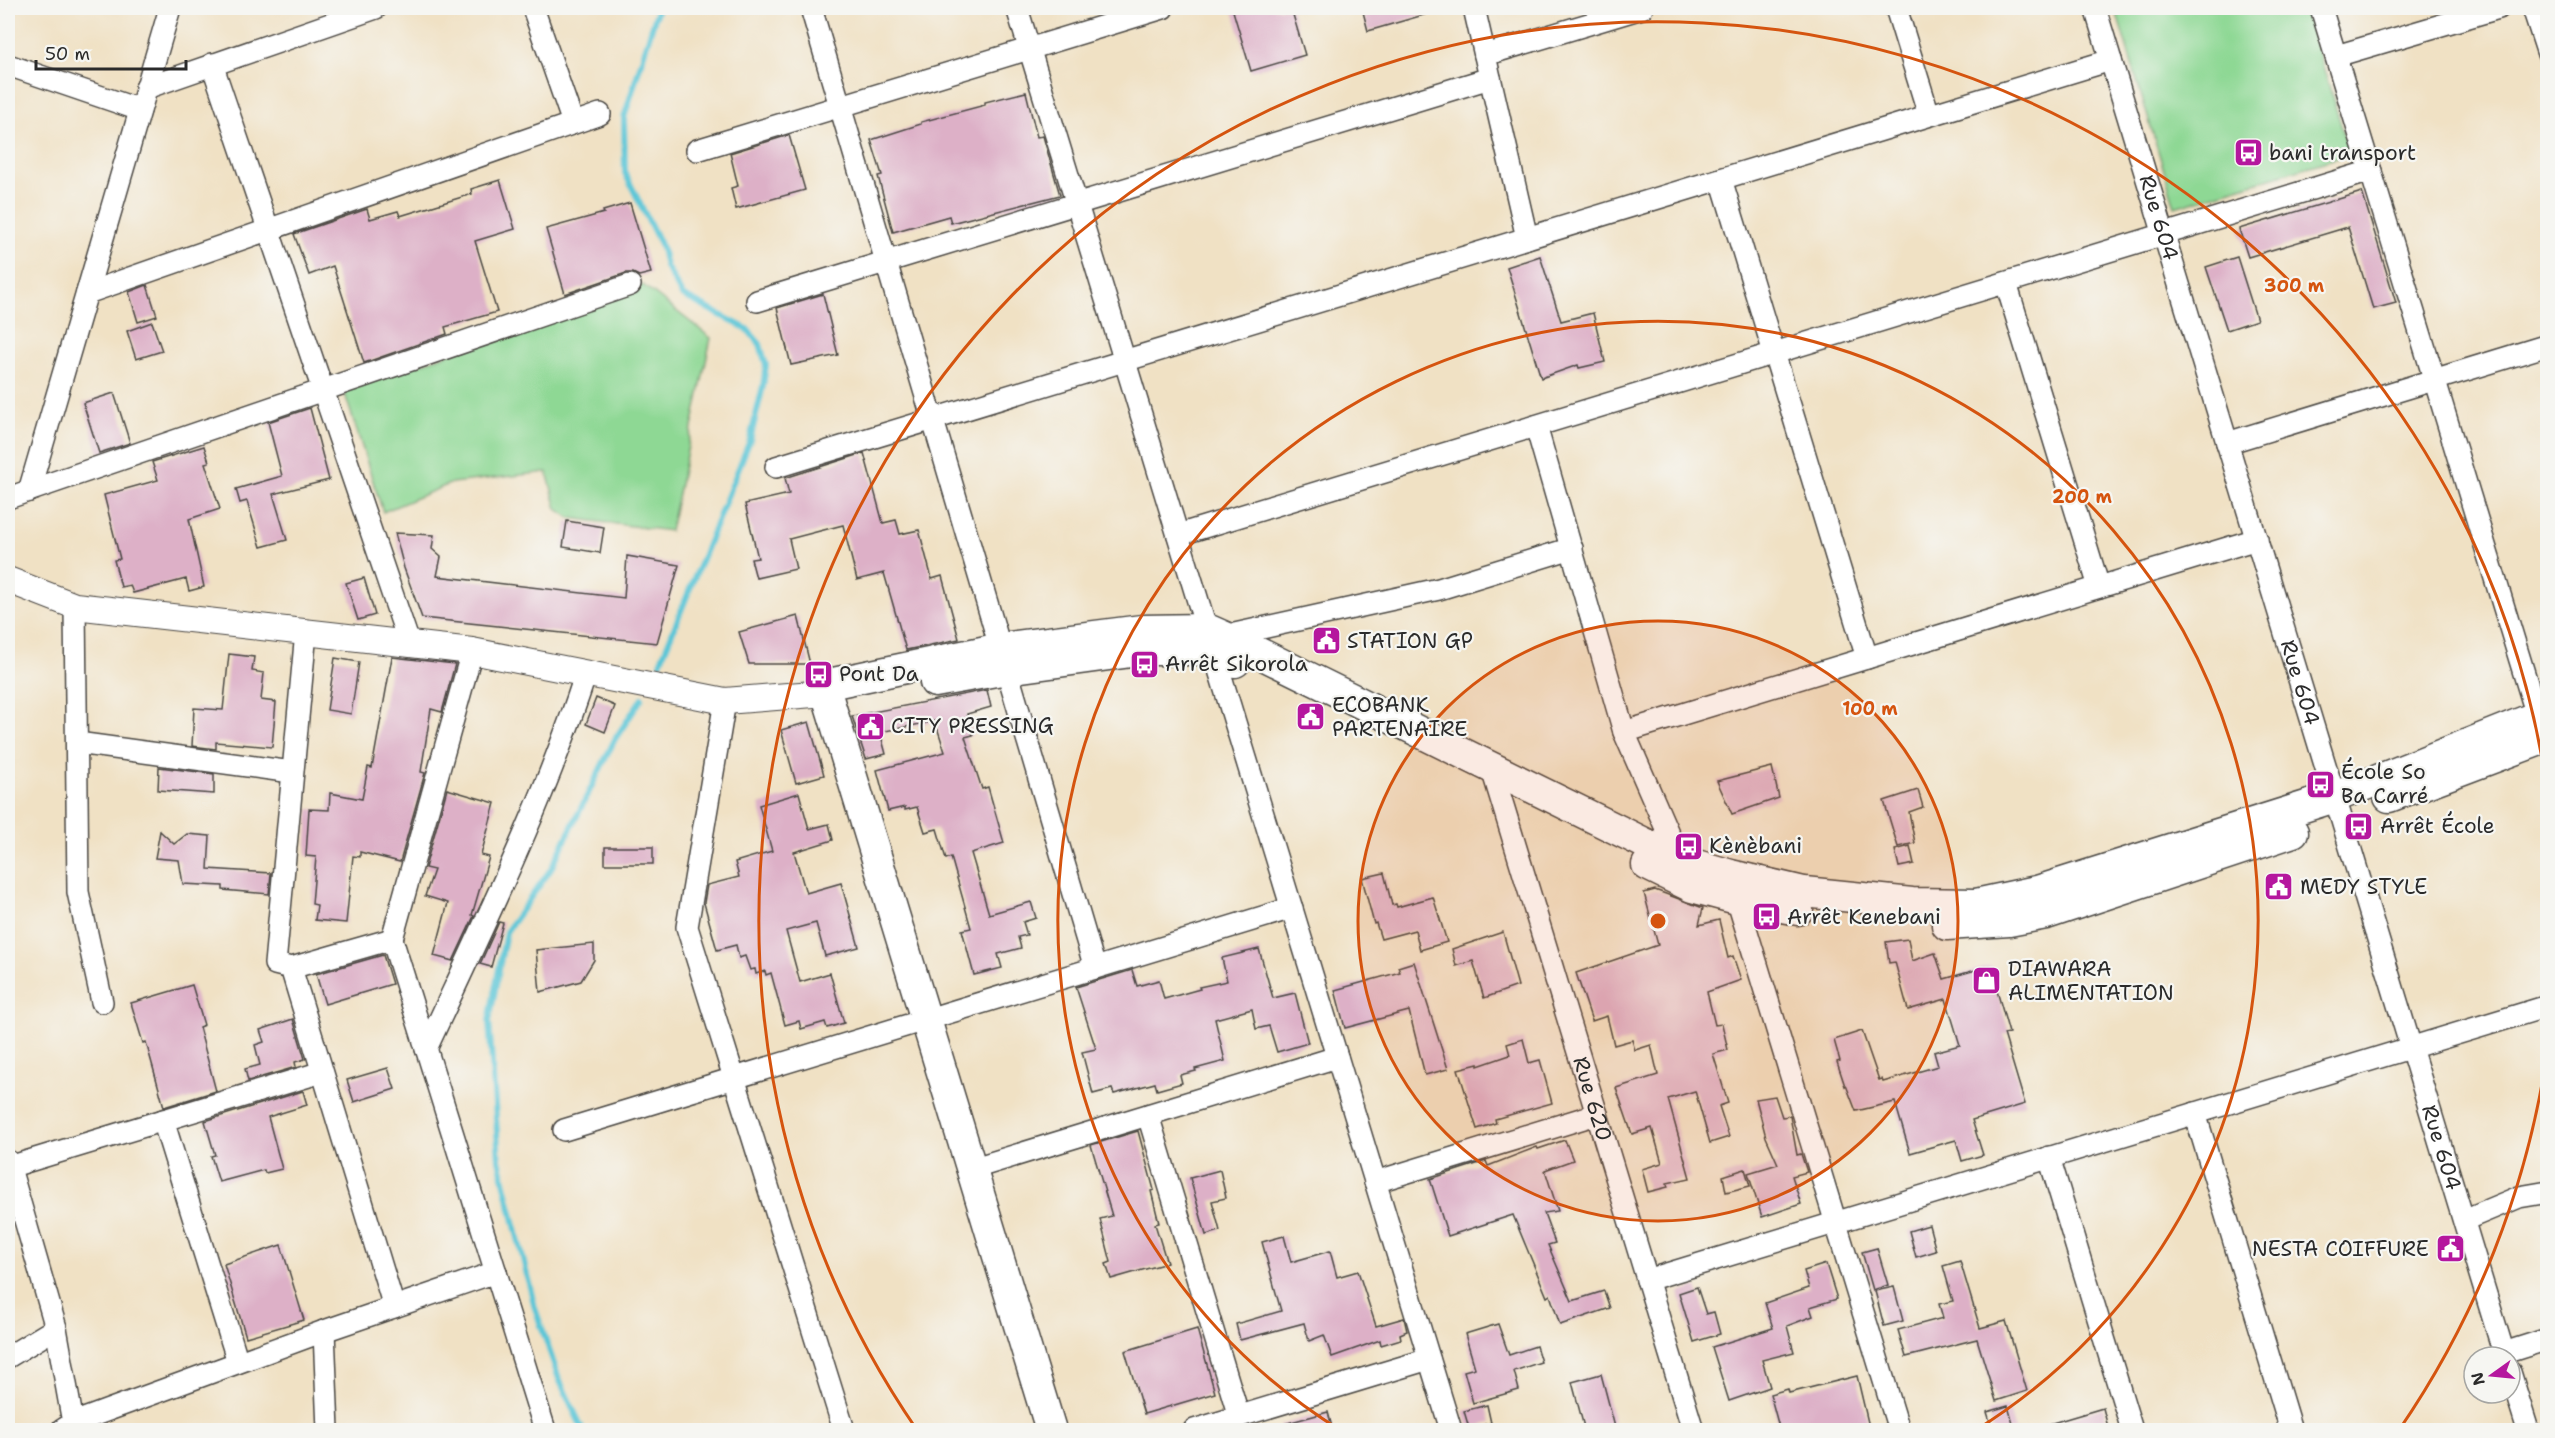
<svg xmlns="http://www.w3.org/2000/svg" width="2555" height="1438" font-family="'Shantell Sans',sans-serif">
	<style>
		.green { fill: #8ed894; stroke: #5c8260; stroke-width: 1.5 }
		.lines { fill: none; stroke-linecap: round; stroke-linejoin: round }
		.stream { stroke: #5cc6d7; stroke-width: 6 }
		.building { fill: #ddb0c7 }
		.minor-casing { stroke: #494642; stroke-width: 24 }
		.tertiary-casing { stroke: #494642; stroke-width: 28 }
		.secondary-casing { stroke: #494642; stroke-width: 33 }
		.minor { stroke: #fff; stroke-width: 21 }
		.tertiary { stroke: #fff; stroke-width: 26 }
		.secondary { stroke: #fff; stroke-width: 30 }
		.ring { fill: none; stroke: #d5540f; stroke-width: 3 }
		.labels { text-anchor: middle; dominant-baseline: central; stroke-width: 4.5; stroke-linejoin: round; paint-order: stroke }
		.poi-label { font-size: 21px; fill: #2b2b2b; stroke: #f6f6f2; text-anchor: start }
		.street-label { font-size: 21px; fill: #2b2b2b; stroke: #f6f6f2 }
		.centre { fill: #d5540f; stroke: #f6f6f2; stroke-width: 3 }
		.ring-label { font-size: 18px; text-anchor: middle; font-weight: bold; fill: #d5540f; stroke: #f6f6f2; stroke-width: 4.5; stroke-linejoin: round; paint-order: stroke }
	</style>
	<rect width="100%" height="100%" fill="#f6f6f2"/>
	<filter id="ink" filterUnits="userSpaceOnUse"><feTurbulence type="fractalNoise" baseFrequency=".0167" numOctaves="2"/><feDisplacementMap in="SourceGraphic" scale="12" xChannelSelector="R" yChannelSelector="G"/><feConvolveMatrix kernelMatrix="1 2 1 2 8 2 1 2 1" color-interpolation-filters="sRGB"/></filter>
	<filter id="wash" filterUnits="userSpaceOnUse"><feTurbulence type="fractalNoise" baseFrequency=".008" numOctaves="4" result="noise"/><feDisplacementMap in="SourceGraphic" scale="24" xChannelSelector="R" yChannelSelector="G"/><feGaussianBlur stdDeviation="1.35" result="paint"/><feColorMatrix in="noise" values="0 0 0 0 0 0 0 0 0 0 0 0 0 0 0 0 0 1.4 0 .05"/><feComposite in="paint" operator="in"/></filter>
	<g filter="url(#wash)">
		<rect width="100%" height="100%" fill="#f0e1c4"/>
		<g class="green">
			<path d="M2115 8H2305L2350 154 2175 207Z"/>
			<path d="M643 285 711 338 670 531 570 518 557 509 547 472 452 483 383 512 344 391Z"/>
		</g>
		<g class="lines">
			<g class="stream">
				<path d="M655 8 657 11 624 118 625 173 662 248 666 266 682 295 747 329 760 344 766 365 763 386 750 440 660 663"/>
				<path d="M583 1430 559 1379 535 1308 499 1160 489 1021 506 932 551 869 615 739 642 698"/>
			</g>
		</g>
		<g id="blocks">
			<g class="building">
				<path d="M1244 8H1291L1305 55 1251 71 1233 11Z"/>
				<path d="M1362 8H1433L1434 12 1368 31Z"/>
				<path d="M1026 92 1037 137 1043 136 1060 195 951 223 949 216 893 232 878 176 882 175 871 140 921 124V122L985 105V102Z"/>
				<path d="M789 135 805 190 736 209 731 188 738 186 730 153Z"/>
				<path d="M500 180 515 229 475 241 497 312 445 327 447 334 364 363 333 266 309 275 294 234 367 209 370 219 398 211 400 216 472 194 471 189Z"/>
				<path d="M2362 192 2396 303 2373 309 2348 227 2248 257 2239 229Z"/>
				<path d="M630 203 651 273 639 276 633 273H626L565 294 546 229 604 213 603 211Z"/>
				<path d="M1540 256 1561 321 1593 313 1605 362 1579 368 1578 365 1541 378 1507 267Z"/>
				<path d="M2237 257 2257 320 2227 330 2206 267Z"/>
				<path d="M147 285 157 316 138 322 129 292Z"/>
				<path d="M823 294 838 355 791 365 777 308Z"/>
				<path d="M152 322 162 351 136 359 127 331Z"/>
				<path d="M114 393 130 443 99 453 83 403Z"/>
				<path d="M310 408 329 480 273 494 287 540 261 547 247 501 240 503 236 489 282 476 268 422Z"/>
				<path d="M204 446 209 462 205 463 220 509 189 519 204 587 189 591 186 579 133 593 130 585 121 587 114 560 120 559 104 495 158 480 152 462Z"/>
				<path d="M864 453 883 523 896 520 900 534 919 530 932 579 942 576 959 639 906 650 884 573 857 580 843 525 789 539 796 569 756 578 751 559 758 558 745 504 789 494 785 478Z"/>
				<path d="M567 521 604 527 600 553 563 547Z"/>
				<path d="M395 533 434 535 432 549 441 557 437 576 624 598 627 556 679 565 657 643 422 618 404 568Z"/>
				<path d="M364 578 375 615 358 620 346 583Z"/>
				<path d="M798 616 810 664H749L739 632Z"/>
				<path d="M229 654 254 657 252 671 264 673 261 700 276 702 272 747 216 742V749L192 746 194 708 223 710Z"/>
				<path d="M392 657 455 664 442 712 431 709 421 772 425 773 400 862 360 852V857L353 856 346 923 315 920 317 905 312 904 316 857 306 856 309 809 329 810 330 793 362 799 368 767 372 768Z"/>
				<path d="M335 658 359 662 351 714 327 710Z"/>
				<path d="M987 690 991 707 967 714 973 735 965 737 982 789 988 787 1004 843 971 853 989 914 1031 902 1036 918 1023 922 1027 935 1018 937 1021 948 998 954 1002 968 974 975 962 930 971 928 951 857 946 859 937 829 925 832 917 807 905 810V807L888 811 877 770 945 752 935 721 880 732 886 754 866 759 852 716Z"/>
				<path d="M596 698 615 706 605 732 586 724Z"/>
				<path d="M809 722 824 775 796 783 781 730Z"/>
				<path d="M159 767 214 774V794L158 790Z"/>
				<path d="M1772 767 1779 798 1732 814 1717 781Z"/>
				<path d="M447 789 495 803 481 855 489 857 472 915 474 916 453 961 434 956 448 903 425 896 434 870 425 868Z"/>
				<path d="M1918 790 1923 807 1909 812 1915 843 1898 847 1884 801Z"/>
				<path d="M799 793 809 829 829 824 833 840 794 852 806 893 841 883 859 947 825 956 816 923 786 931 800 982 830 973 844 1023 827 1028 825 1022 801 1029 799 1021 785 1025 771 973 766 975 765 971 756 974 755 969 750 970 745 956 739 958 736 945 717 950 704 903 707 885 739 877 735 862 772 851 759 805Z"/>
				<path d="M160 831 174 844 187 834 210 836 208 869 271 873 269 894 223 890V886L183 884 179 860 155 858Z"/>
				<path d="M1910 846 1914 864 1899 867 1895 850Z"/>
				<rect x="605" y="847" width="48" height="17"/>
				<path d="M1384 873 1392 905 1396 904 1397 907 1433 897 1447 942 1420 950 1415 930 1381 939 1376 923 1374 924 1362 878Z"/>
				<path d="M1655 890 1703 908 1699 925 1719 920 1728 958 1733 956 1741 980 1707 992 1715 1025 1722 1024 1728 1050 1713 1054 1728 1103 1719 1106 1729 1137 1710 1143 1695 1091 1668 1099 1690 1178 1667 1183 1668 1187 1648 1192 1642 1169 1662 1163 1652 1128 1632 1134 1616 1088 1658 1075 1651 1045 1635 1050 1632 1040 1614 1045 1607 1016 1592 1021 1576 973 1658 945 1644 893Z"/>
				<path d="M499 922 503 923 491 967 480 964Z"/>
				<path d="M1503 932 1518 986 1484 998 1473 961 1456 966 1452 949Z"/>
				<path d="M1908 939 1912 961 1935 953 1944 979 1990 966 2009 1033 2004 1034 2025 1104 1972 1120 1983 1155 1962 1161 1956 1140 1910 1153 1895 1102 1856 1111 1846 1085 1845 1086 1837 1062 1840 1061 1834 1040 1862 1031 1879 1080 1882 1079 1883 1082 1938 1066 1934 1052 1960 1045 1946 999 1908 1010 1895 962 1889 963 1886 942Z"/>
				<path d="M594 944V960L581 981 540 992 536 950Z"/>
				<path d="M1259 949 1273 998 1295 993 1308 1043 1277 1052 1269 1026 1256 1029 1252 1009 1215 1019 1225 1061 1195 1069 1196 1071 1180 1075 1182 1083 1157 1090 1155 1083 1114 1094 1112 1089 1093 1094 1082 1052 1096 1049 1076 987 1132 970 1137 986 1159 980 1164 999 1200 989 1199 987 1227 981 1222 958Z"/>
				<path d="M383 955 392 984 325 1004 316 974Z"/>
				<path d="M1414 962 1448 1069 1425 1075 1409 1011 1345 1028 1335 990 1400 972 1398 967Z"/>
				<path d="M192 985 204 1025 199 1027 216 1091 164 1107 146 1042 143 1043 131 1003Z"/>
				<path d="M293 1019 305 1059 295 1062 296 1067 248 1081 245 1069 260 1065 255 1045 264 1042 260 1030Z"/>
				<path d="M1523 1039 1529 1063 1540 1060 1552 1103 1495 1119 1496 1123 1477 1129 1458 1069 1478 1064V1066L1510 1055 1507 1044Z"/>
				<path d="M388 1068 395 1089 354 1102 347 1080Z"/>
				<path d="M303 1091 307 1105 268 1117 282 1169 265 1173 264 1170 219 1182 211 1156 215 1155 205 1121Z"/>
				<path d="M1775 1096 1782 1117 1790 1116 1797 1155 1801 1154 1807 1172 1792 1176 1801 1204 1762 1217 1748 1173 1778 1164 1766 1137 1756 1099Z"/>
				<path d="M1138 1131 1154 1190 1151 1191 1159 1223 1155 1224 1167 1263 1111 1279 1106 1264 1111 1262 1100 1219 1112 1216 1091 1145Z"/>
				<path d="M1565 1140 1573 1160 1545 1170 1558 1211 1544 1213 1555 1243 1548 1245 1572 1301 1604 1291 1610 1308 1560 1325 1550 1295 1547 1297 1513 1215 1448 1236 1430 1179 1486 1161 1488 1166 1537 1147 1538 1149Z"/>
				<path d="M1745 1169 1750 1186 1726 1192 1723 1176Z"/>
				<path d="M1220 1170 1226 1198 1212 1201 1220 1231 1206 1235 1190 1178Z"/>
				<path d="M1929 1225 1936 1251 1916 1257 1909 1231Z"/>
				<path d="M1284 1236 1291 1262 1330 1251 1337 1277 1358 1271 1376 1326 1404 1318 1407 1331 1400 1334 1401 1339 1381 1345 1380 1340 1332 1357 1324 1335 1309 1341 1304 1323 1240 1340 1236 1324 1281 1311 1262 1242Z"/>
				<path d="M281 1245 304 1320 246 1337 224 1264Z"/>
				<path d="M1877 1248 1888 1285 1873 1290 1862 1252Z"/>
				<path d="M1960 1261 1980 1328 2006 1321 2027 1391 1996 1401 1977 1339 1906 1357 1898 1330 1943 1318 1939 1304 1953 1301 1943 1266Z"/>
				<path d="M1826 1264 1837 1299 1810 1307 1813 1316 1787 1326 1794 1352 1762 1360 1770 1387 1729 1401 1712 1347 1773 1328 1765 1303 1809 1288 1804 1271Z"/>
				<path d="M1697 1287 1706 1314 1714 1312 1720 1334 1694 1342 1679 1293Z"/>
				<path d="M1894 1287 1903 1321 1884 1326 1875 1291Z"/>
				<path d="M1498 1324 1509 1355 1536 1346 1541 1362 1514 1371 1519 1390 1473 1403 1464 1371 1475 1368 1465 1334Z"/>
				<path d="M1197 1329 1215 1393 1144 1414 1125 1351Z"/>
				<path d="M1601 1374 1616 1431H1585L1572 1382Z"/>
				<path d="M1857 1376 1870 1431H1780L1770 1394 1788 1389 1789 1393Z"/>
				<path d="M1487 1405 1491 1423 1469 1428 1464 1411Z"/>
				<path d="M2008 1406 2015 1431H1993L1987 1412Z"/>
				<path d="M2103 1408 2109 1431H2043L2042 1426Z"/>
				<path d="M1328 1412 1333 1431H1281L1280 1425Z"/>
			</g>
		</g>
	</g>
	<g filter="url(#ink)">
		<use href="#blocks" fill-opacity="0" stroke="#494642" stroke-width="1.5"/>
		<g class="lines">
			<defs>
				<g id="minor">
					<path d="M533 8 573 123"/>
					<path d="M811 8 1095 968"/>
					<path d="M1017 8 1451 1430"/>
					<path d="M1474 8 1527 238"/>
					<path d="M1896 8 1929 115"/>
					<path id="s1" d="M2095 8 2505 1357"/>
					<path d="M2321 8 2541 729"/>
					<path d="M2533 8 2548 54"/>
					<path d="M1485 55 1642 8"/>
					<path d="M2336 56 2499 8"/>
					<path d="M212 64 409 643"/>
					<path d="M8 65 140 110"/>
					<path d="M146 88 376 8"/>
					<path d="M697 150 1163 8"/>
					<path d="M1721 179 1867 658"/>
					<path d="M2006 283 2099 587"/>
					<path d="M87 293 600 114"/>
					<path d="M757 301 1490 78"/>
					<path d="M1536 426 1624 732 1682 865"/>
					<path d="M2227 443 2548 345"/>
					<path d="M776 467 2111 60"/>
					<path d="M29 491 170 8"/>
					<path d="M8 498 630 285"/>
					<path d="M1178 535 2371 171"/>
					<path d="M75 606 78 892 102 1002"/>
					<path d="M306 632 275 964 291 968 392 939"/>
					<path d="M1221 637 1439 589 1572 548"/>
					<path d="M472 651 392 939 545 1430"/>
					<path d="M725 701 687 927 844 1430"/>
					<path d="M1624 732 2257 539"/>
					<path d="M77 743 292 772"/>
					<path id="s2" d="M1491 766 1693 1430"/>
					<path d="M1737 899 1899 1430"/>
					<path d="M291 968 394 1307"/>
					<path d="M426 1049C483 926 544 803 586 673"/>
					<path d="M2195 1113 2291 1430"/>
					<path d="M1148 1115 1239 1417"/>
					<path d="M163 1120 238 1362"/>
					<path d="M564 1130 1292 908"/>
					<path d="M2049 1157 2132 1430"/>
					<path d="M8 1161 56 1328 73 1423"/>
					<path d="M9 1167 322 1072"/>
					<path d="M971 1169 1337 1057"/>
					<path d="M1375 1182 1597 1114"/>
					<path d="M2464 1220 2519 1197 2548 1192"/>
					<path d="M1647 1280 2548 1006"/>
					<path d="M324 1331 328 1430"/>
					<path d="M2504 1353 2548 1339"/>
					<path d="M8 1357 56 1328"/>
					<path d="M2510 1372 2528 1430"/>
					<path d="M62 1430 73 1423 324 1331 496 1272"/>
					<path d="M1194 1430 1429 1359"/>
				</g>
				<path id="tertiary" d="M8 580 75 606 472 651 725 701 826 693"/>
				<g id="secondary">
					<path d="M935 682 1007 669 1146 650H1213L1235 662"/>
					<path d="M2389 797 2548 737"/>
					<path d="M1647 865 1692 887 1737 899 1798 910"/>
					<path d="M1947 925 2009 921 2046 914 2293 832"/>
					<path d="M1051 1430 824 685 1001 648 1142 630 1207 629 1241 644 1679 860 1731 875 1804 892 1912 903 1976 904 2037 891 2335 797 2548 712"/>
				</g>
			</defs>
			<use href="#minor" class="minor-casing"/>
			<use href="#tertiary" class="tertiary-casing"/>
			<use href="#secondary" class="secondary-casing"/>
			<use href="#minor" class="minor"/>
			<use href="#tertiary" class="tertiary"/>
			<use href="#secondary" class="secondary"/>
		</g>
	</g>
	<circle cx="1658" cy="921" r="300" fill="#d5540f" fill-opacity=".12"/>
	<g class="ring">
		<circle cx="1658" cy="921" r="300"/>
		<path d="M1340 1430A600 600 0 1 1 1976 1430"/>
		<path d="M2547 1054A899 899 0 0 1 2399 1430M917 1430A899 899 0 1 1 2547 788"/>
	</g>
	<defs>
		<symbol id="bus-square" viewBox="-11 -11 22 22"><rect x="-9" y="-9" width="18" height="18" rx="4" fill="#b5179e" stroke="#f6f6f2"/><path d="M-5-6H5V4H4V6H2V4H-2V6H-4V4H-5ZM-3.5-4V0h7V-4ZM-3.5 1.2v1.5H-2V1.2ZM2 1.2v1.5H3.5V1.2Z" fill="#fff"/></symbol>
		<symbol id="civic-square" viewBox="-11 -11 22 22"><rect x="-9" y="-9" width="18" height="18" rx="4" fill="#b5179e" stroke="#f6f6f2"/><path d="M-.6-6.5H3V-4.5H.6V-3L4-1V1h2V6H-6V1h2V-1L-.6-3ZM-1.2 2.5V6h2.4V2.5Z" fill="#fff"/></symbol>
		<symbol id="shop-square" viewBox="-11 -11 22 22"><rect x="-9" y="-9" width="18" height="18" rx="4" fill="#b5179e" stroke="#f6f6f2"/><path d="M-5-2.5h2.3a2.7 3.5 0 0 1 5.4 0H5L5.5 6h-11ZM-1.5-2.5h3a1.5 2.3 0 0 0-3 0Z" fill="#fff"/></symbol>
	</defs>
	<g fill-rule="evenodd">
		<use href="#bus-square" x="2232" y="136" width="33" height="33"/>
		<use href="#civic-square" x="1310" y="624" width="33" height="33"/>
		<use href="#bus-square" x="1128" y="648" width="33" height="33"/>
		<use href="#bus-square" x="802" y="658" width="33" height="33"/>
		<use href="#civic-square" x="1294" y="700" width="33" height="33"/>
		<use href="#civic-square" x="854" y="710" width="33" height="33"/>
		<use href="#bus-square" x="2304" y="768" width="33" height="33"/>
		<use href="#bus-square" x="2342" y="810" width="33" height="33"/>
		<use href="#bus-square" x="1672" y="830" width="33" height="33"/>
		<use href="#civic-square" x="2262" y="870" width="33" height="33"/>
		<use href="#bus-square" x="1750" y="900" width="33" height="33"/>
		<use href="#shop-square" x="1970" y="964" width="33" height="33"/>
		<use href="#civic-square" x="2434" y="1232" width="33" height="33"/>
	</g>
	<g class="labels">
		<g class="poi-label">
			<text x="2269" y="153">bani transport</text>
			<text x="1347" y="641">STATION GP</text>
			<text x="1165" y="664">Arrêt Sikorola</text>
			<text x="839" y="674">Pont Da</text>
			<text x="1332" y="705">ECOBANK<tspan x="1332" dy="24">PARTENAIRE</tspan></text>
			<text x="891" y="726">CITY PRESSING</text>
			<text x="2341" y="772">École So<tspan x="2341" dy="24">Ba Carré</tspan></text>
			<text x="2380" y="826">Arrêt École</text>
			<text x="1709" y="846">Kènèbani</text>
			<text x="2300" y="887">MEDY STYLE</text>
			<text x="1787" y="917">Arrêt Kenebani</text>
			<text x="2008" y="969">DIAWARA<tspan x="2008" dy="24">ALIMENTATION</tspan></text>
			<text x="2429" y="1249" text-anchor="end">NESTA COIFFURE</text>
		</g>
		<g class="street-label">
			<text stroke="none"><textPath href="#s1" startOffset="219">Rue 604</textPath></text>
			<text stroke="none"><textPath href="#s1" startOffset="705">Rue 604</textPath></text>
			<text stroke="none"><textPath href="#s2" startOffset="348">Rue 620</textPath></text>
			<text stroke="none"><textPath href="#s1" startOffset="1191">Rue 604</textPath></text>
		</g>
	</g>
	<circle cx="1658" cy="921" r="9" class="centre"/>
	<g class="ring-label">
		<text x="2294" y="292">300 m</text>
		<text x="2082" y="503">200 m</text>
		<text x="1870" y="715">100 m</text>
	</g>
	<rect width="2555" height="1438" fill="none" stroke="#f6f6f2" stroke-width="30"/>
	<g transform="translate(2492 1375) rotate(255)"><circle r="28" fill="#f6f6f2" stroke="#a5a5a2" stroke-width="1.5"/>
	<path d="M0-4.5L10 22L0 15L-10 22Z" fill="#b5179e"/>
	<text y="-9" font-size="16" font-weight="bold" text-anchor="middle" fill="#2b2b2b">N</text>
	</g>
	<path d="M36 60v9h150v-9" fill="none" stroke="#2b2b2b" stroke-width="3"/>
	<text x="45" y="60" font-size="18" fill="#2b2b2b" stroke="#f6f6f2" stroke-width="4.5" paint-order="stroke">50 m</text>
</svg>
